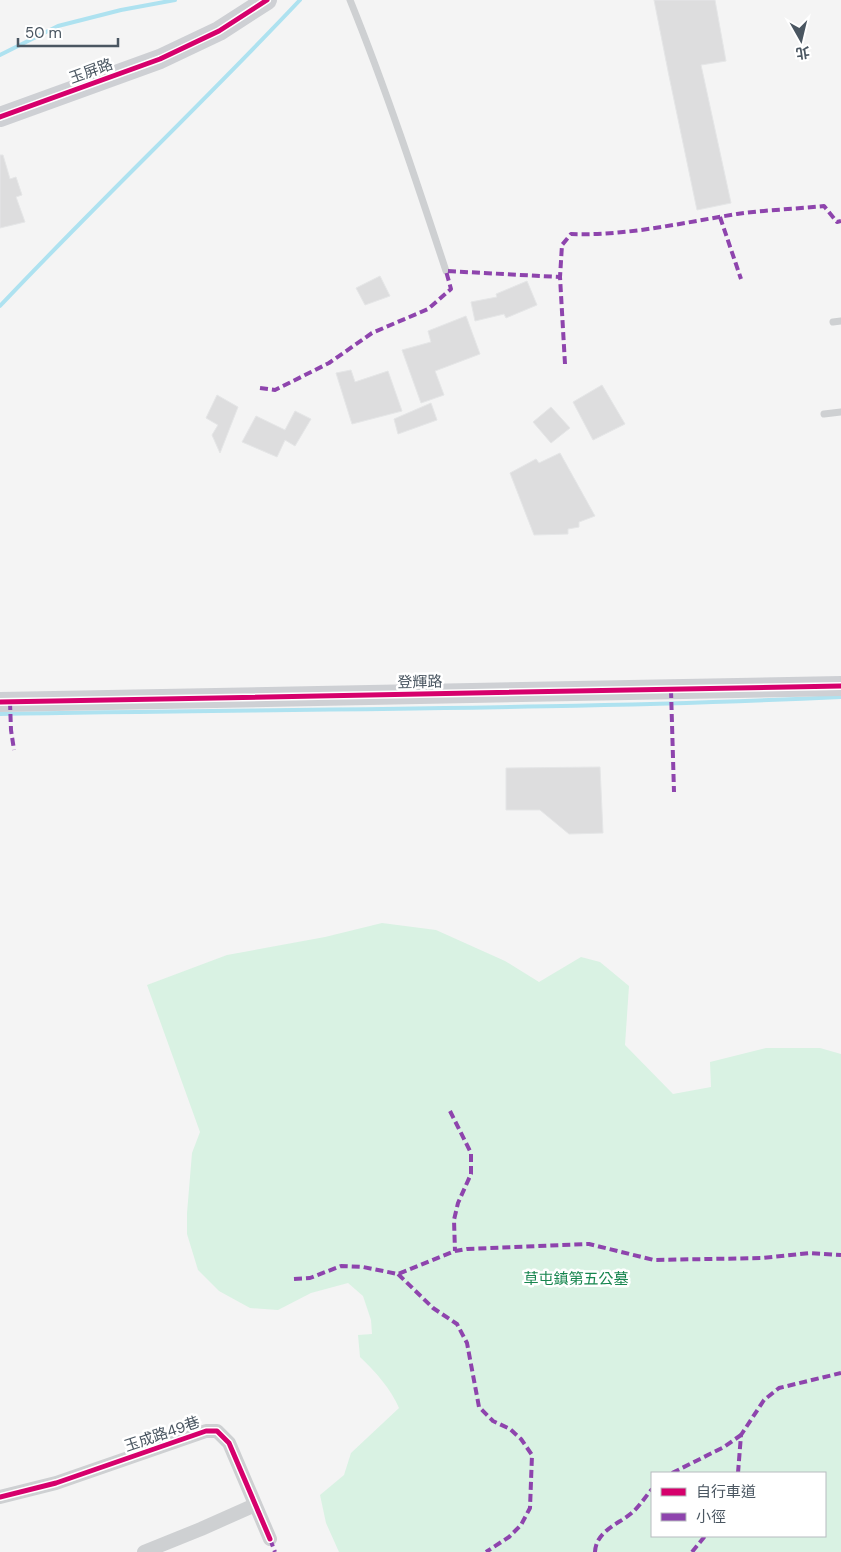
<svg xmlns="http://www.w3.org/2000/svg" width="841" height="1552" font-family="'DM Sans','Noto Sans TC',sans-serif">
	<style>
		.green { fill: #d9f2e3; fill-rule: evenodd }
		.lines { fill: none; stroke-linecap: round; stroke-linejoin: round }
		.stream { stroke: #aee2f0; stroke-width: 4 }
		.building { fill: #ddddde; stroke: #e5e6e7 }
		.lane { stroke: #ced0d2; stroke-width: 7 }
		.street { stroke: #ced0d2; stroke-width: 14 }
		.secondary { stroke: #ced0d4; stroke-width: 20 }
		.quiet { stroke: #8e44ad; stroke-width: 4; stroke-dasharray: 8 4; stroke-linecap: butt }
		.cycleway-casing { stroke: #fff; stroke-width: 8 }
		.cycleway { stroke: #d6006c; stroke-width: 5 }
		.labels { text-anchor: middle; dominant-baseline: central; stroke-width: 5; stroke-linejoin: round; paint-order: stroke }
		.street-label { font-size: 15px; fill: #4a5661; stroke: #fff }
		.park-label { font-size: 15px; fill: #17864f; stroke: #fff }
	</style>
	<rect width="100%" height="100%" fill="#f4f4f4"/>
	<path class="green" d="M382 923 436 930 505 961 539 982 581 957 600 962 629 986 625 1045 673 1094 711 1087 710 1062 766 1048H820L841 1054V1552H339L326 1523 320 1495 344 1475 351 1453 399 1408C391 1389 375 1371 360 1357L358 1335 372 1334 371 1320 363 1296 348 1283 311 1293 278 1310 250 1308 219 1291 198 1270 187 1234V1213L192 1153 200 1132 147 985 227 955 325 937ZM652 1473H825V1536H652Z"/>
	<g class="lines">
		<g class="stream">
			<path d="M0 55 58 26 121 10 175 0"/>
			<path d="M0 306C98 202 202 104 300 0"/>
			<path d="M0 714C280 709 561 710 841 697"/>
		</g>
	</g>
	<g class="building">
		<path d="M654 0H715L726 61 701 65 731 203 697 210 668 71Z"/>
		<path d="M0 155H3L10 179 16 177 22 195 16 197 25 222 0 228Z"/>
		<path d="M380 276 390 296 365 305 356 288Z"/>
		<path d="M527 281 537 305 506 318 504 314 475 321 471 302 497 297 496 294Z"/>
		<path d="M466 316 480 354 435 371 444 395 421 403 402 350 431 342 428 331Z"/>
		<path d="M351 370 355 382 388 371 402 411 352 424 336 373Z"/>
		<path d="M602 385 625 424 593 440 573 402Z"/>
		<path d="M217 395 238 407 220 453 212 435 218 425 206 418Z"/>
		<path d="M431 403 437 420 398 434 394 419Z"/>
		<path d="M551 407 570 428 551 443 533 422Z"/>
		<path d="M295 411 311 419 295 446 285 440 277 457 242 442 256 416 285 430Z"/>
		<path d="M560 453 595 516 579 522V527L568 529V534L534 535 510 473 536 459 539 463Z"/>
		<path d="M600 767 603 833 569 834 540 810H506V768Z"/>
	</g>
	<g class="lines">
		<g class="lane">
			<path d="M350 0C386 89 416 180 446 271"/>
			<path d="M833 322 841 321"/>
			<path d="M824 414 841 412"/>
		</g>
		<g class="street">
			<path d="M0 1497 56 1483 206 1431H217L229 1443 270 1539"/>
			<path d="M144 1552 201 1529 255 1505"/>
		</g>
		<g class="secondary">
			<path d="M0 117 160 59 219 31 267 0"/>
			<path d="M0 702 841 686"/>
		</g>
		<g class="quiet">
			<path d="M720 217 741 279"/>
			<path d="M565 364 560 277 562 245 571 234C627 236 681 223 737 214 765 210 795 209 824 206L837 222 841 221"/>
			<path d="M260 388 275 390 329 363 372 333 428 309 451 289 446 271 560 277"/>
			<path d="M671 690 674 792"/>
			<path d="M10 702 11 730 14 750"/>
			<path d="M450 1111 471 1153V1174L458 1203 454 1220 455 1251"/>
			<path d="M398 1274 433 1308 457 1324 467 1343 479 1407 493 1421 510 1429 521 1439 532 1455 530 1508 521 1525 509 1537 486 1552"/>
			<path d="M294 1279 310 1278 341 1266 363 1267 398 1274 455 1251 467 1249 589 1244 654 1260 763 1258 810 1253 841 1255"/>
			<path d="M672 1473 724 1447 741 1435"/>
			<path d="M738 1473 741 1435 764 1400 779 1388 841 1373"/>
			<path d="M270 1539 275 1552"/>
			<path d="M595 1552C596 1530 620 1524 634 1511 641 1504 646 1496 652 1489"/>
			<path d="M692 1552 705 1536"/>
		</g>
		<defs>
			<g id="cycleway">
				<path d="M0 117 160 59 219 31 267 0"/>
				<path d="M0 702 841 686"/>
				<path d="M0 1497 56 1483 206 1431H217L229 1443 270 1539"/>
			</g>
		</defs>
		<use href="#cycleway" class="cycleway-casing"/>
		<use href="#cycleway" class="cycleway"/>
	</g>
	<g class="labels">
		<g class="street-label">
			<text transform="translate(91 71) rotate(-20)">玉屏路</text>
			<text transform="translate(420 682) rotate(-1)">登輝路</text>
			<text transform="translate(162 1434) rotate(-19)">玉成路49巷</text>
		</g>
		<g class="park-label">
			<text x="576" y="1279">草屯鎮第五公墓</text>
		</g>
	</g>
	<rect x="651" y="1472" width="175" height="65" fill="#ffffff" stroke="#b7bbc0"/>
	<rect x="661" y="1488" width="25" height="8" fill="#d6006c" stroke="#b7bbc0"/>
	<text x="696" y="1497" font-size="15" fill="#4a5661">自行車道</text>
	<rect x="661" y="1513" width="25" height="8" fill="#8e44ad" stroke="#b7bbc0"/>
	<text x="696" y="1522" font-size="15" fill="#4a5661">小徑</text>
	<g transform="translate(801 40) rotate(172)" stroke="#ffffff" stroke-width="4" paint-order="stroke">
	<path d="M0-4L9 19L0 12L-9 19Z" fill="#4a5661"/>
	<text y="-8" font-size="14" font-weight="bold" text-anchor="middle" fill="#4a5661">北</text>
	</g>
	<path d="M18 38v8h100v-8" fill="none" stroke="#4a5661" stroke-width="2.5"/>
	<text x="25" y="38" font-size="15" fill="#4a5661" stroke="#ffffff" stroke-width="4" paint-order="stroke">50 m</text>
</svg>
